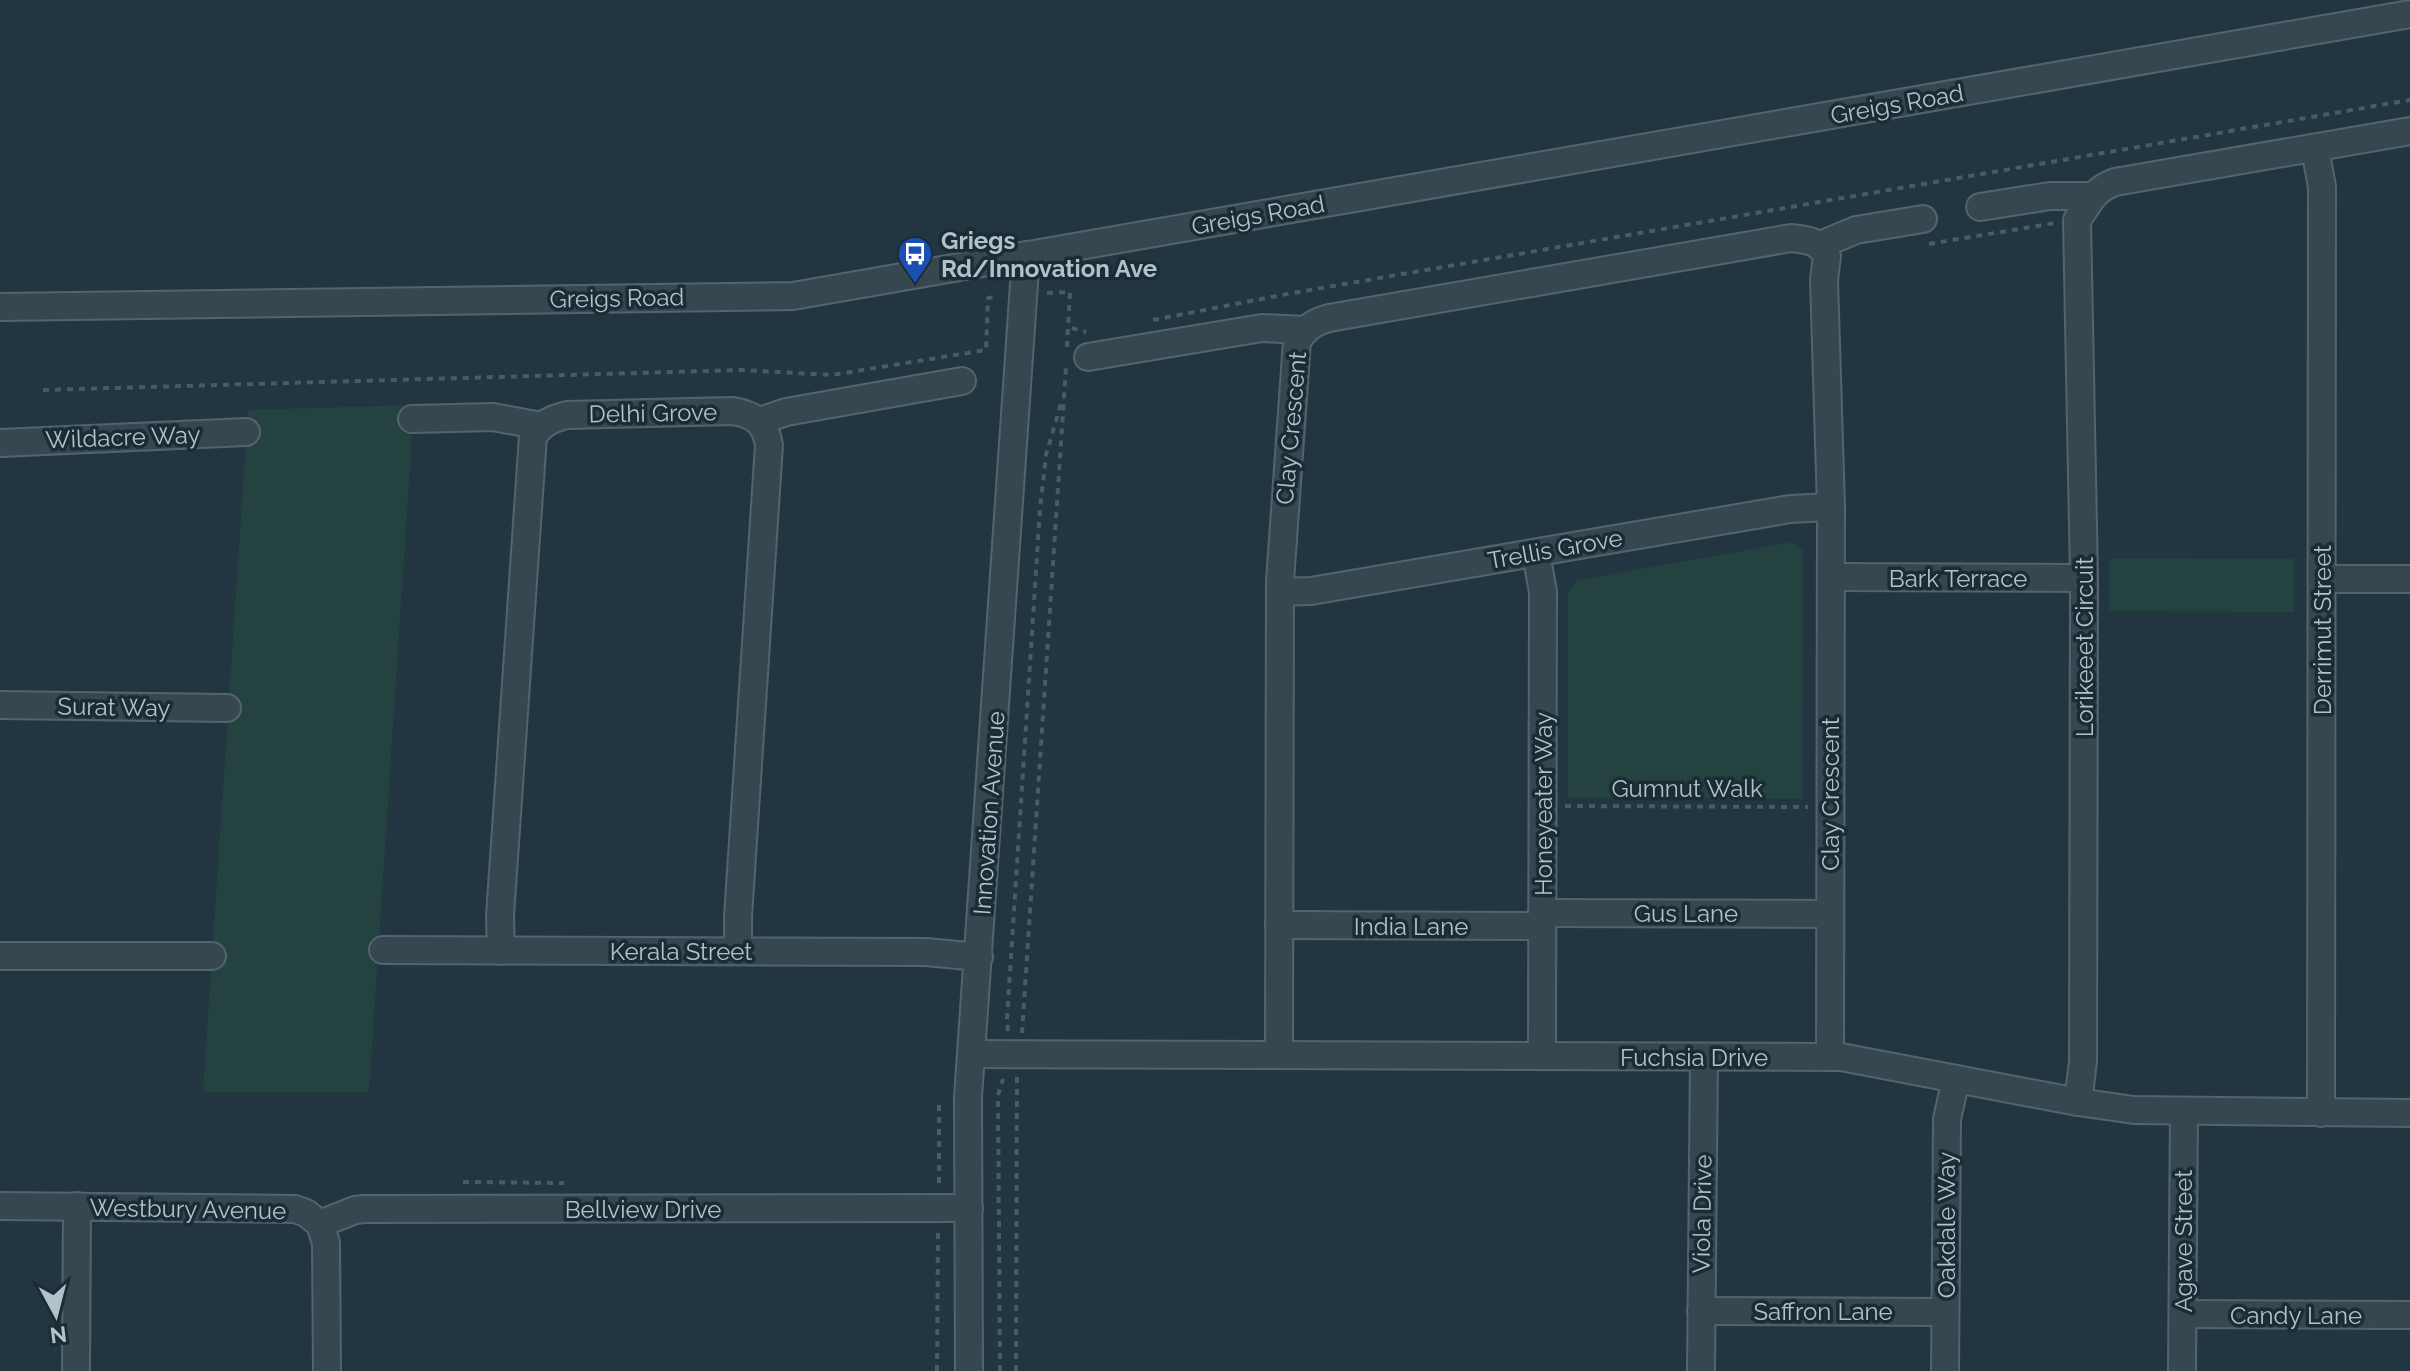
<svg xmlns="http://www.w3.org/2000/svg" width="2410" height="1371" font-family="Raleway,sans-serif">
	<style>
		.green { fill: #24423f }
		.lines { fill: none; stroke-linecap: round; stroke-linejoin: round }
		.minor-casing { stroke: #54646e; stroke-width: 30 }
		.path { stroke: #445f5d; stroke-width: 4; stroke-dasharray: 6 6; stroke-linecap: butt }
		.minor { stroke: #364750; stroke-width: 26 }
		.labels { text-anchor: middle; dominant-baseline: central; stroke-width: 7; stroke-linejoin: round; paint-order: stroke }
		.street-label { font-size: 24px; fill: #b3c1cb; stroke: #1b2c35 }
		.poi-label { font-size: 24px; font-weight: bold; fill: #b3c1cb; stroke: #1b2c35; text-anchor: start }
	</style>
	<rect width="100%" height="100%" fill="#223641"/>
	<g class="green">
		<path d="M414 405 369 1092H203L248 410Z"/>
		<path d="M1793 542 1803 550 1802 799 1568 798V592L1578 580Z"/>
		<path d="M2110 558 2294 559V612L2109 611Z"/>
	</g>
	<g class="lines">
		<defs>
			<g id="minor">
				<path d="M2315 148 2322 187 2321 1113"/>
				<path d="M1980 207 2050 196H2092"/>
				<path d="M1820 245 1856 230 1923 219"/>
				<path d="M0 307 793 296 2410 14"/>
				<path d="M1088 357 1262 328 1305 330"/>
				<path d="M412 419 493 417 541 426"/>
				<path d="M760 421 786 412 962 381"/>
				<path d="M0 443 246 432"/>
				<path d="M1536 553 1543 592 1542 1056"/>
				<path d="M1831 577 2084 578"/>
				<path d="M2322 579H2410"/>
				<path d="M1280 592 1311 591 1790 509 1831 507"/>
				<path d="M0 705 227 708"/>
				<path d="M1542 913 1830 914"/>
				<path d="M1279 925 1542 926"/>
				<path d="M383 950 926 952 979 957"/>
				<path d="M501 951 500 916 533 436C543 423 551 419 567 415L733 411C756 415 765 423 769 445L738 917V951"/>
				<path d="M0 956H212"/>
				<path d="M973 1054 1841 1057 2078 1102 2134 1110 2410 1113"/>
				<path d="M1279 1055 1280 581 1297 341C1306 328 1314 322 1329 318L1791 238C1809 240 1818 241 1827 256L1824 280 1831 507 1830 1057"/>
				<path d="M2078 1102 2083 1061 2084 578 2077 220C2091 201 2092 191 2115 182L2410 131"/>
				<path d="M0 1206 295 1209 306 1213 320 1224 326 1243 327 1371"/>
				<path d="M320 1224 355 1210 364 1209 969 1208"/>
				<path d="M1701 1311 1945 1312"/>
				<path d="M2183 1314 2410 1315"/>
				<path d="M76 1371 77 1206"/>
				<path d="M969 1371 968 1097 1026 255"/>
				<path d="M1701 1371 1704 1057"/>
				<path d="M1945 1371 1947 1119 1956 1079"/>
				<path d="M2182 1371 2184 1111"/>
			</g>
		</defs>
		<use href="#minor" class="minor-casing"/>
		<g class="path">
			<path d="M1929 244 2055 223"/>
			<path d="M1047 293 1070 292 1068 327"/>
			<path d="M1153 320 1287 294 2410 100"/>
			<path d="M1067 347 1068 327 1086 332"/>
			<path d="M43 390 741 370 832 375 986 350 988 298 998 297"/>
			<path d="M1565 806 1808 807"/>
			<path d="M1008 1031 1007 1019 1040 509 1046 455 1062 400"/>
			<path d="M1022 1033 1066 367"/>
			<path d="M939 1105V1185"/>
			<path d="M463 1182 564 1183"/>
			<path d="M937 1371 938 1229"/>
			<path d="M1000 1371 998 1095 1003 1079"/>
			<path d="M1016 1371 1017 1077"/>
		</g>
		<use href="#minor" class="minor"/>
	</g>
	<defs>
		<symbol id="bus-pin" viewBox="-11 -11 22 30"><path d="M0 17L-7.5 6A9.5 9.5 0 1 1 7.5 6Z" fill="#1a4fb4" stroke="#1b2c35"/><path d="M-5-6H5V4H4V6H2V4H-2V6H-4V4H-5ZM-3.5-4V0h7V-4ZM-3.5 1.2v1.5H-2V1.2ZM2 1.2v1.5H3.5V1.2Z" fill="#fff"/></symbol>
	</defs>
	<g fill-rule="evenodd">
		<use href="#bus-pin" x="895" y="234" width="40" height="54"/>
	</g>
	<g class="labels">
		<g class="street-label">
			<text transform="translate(1897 104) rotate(-10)">Greigs Road</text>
			<text transform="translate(1258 215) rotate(-10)">Greigs Road</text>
			<text transform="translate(617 298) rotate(-1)">Greigs Road</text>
			<text transform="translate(653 413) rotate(-1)">Delhi Grove</text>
			<text transform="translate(1291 428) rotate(-85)">Clay Crescent</text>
			<text transform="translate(123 437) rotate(-2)">Wildacre Way</text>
			<text transform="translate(1555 549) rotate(-10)">Trellis Grove</text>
			<text x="1958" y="578">Bark Terrace</text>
			<text transform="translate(2322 630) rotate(-90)">Derrimut Street</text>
			<text transform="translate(2084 647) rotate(-90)">Lorikeeet Circuit</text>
			<text transform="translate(114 707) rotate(1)">Surat Way</text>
			<text x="1687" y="788">Gumnut Walk</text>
			<text transform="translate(1830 794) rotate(-90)">Clay Crescent</text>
			<text transform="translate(1543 804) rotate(-90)">Honeyeater Way</text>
			<text transform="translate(989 813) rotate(-86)">Innovation Avenue</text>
			<text x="1686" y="913">Gus Lane</text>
			<text x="1411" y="926">India Lane</text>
			<text x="681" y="951">Kerala Street</text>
			<text x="1694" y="1057">Fuchsia Drive</text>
			<text transform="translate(188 1209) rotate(1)">Westbury Avenue</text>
			<text x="643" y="1209">Bellview Drive</text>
			<text transform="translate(1702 1214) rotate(-89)">Viola Drive</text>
			<text transform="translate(1946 1225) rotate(-90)">Oakdale Way</text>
			<text transform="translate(2183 1241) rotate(-90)">Agave Street</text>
			<text x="1823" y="1311">Saffron Lane</text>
			<text x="2296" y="1315">Candy Lane</text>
		</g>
		<g class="poi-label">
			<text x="941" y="240">Griegs<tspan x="941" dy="28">Rd/Innovation Ave</tspan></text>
		</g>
	</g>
	<g transform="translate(56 1315) rotate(173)" stroke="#1b2c35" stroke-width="6" paint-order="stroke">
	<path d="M0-6L14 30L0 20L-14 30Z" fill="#b3c1cb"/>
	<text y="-12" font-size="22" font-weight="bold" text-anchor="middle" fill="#b3c1cb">N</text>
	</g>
</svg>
